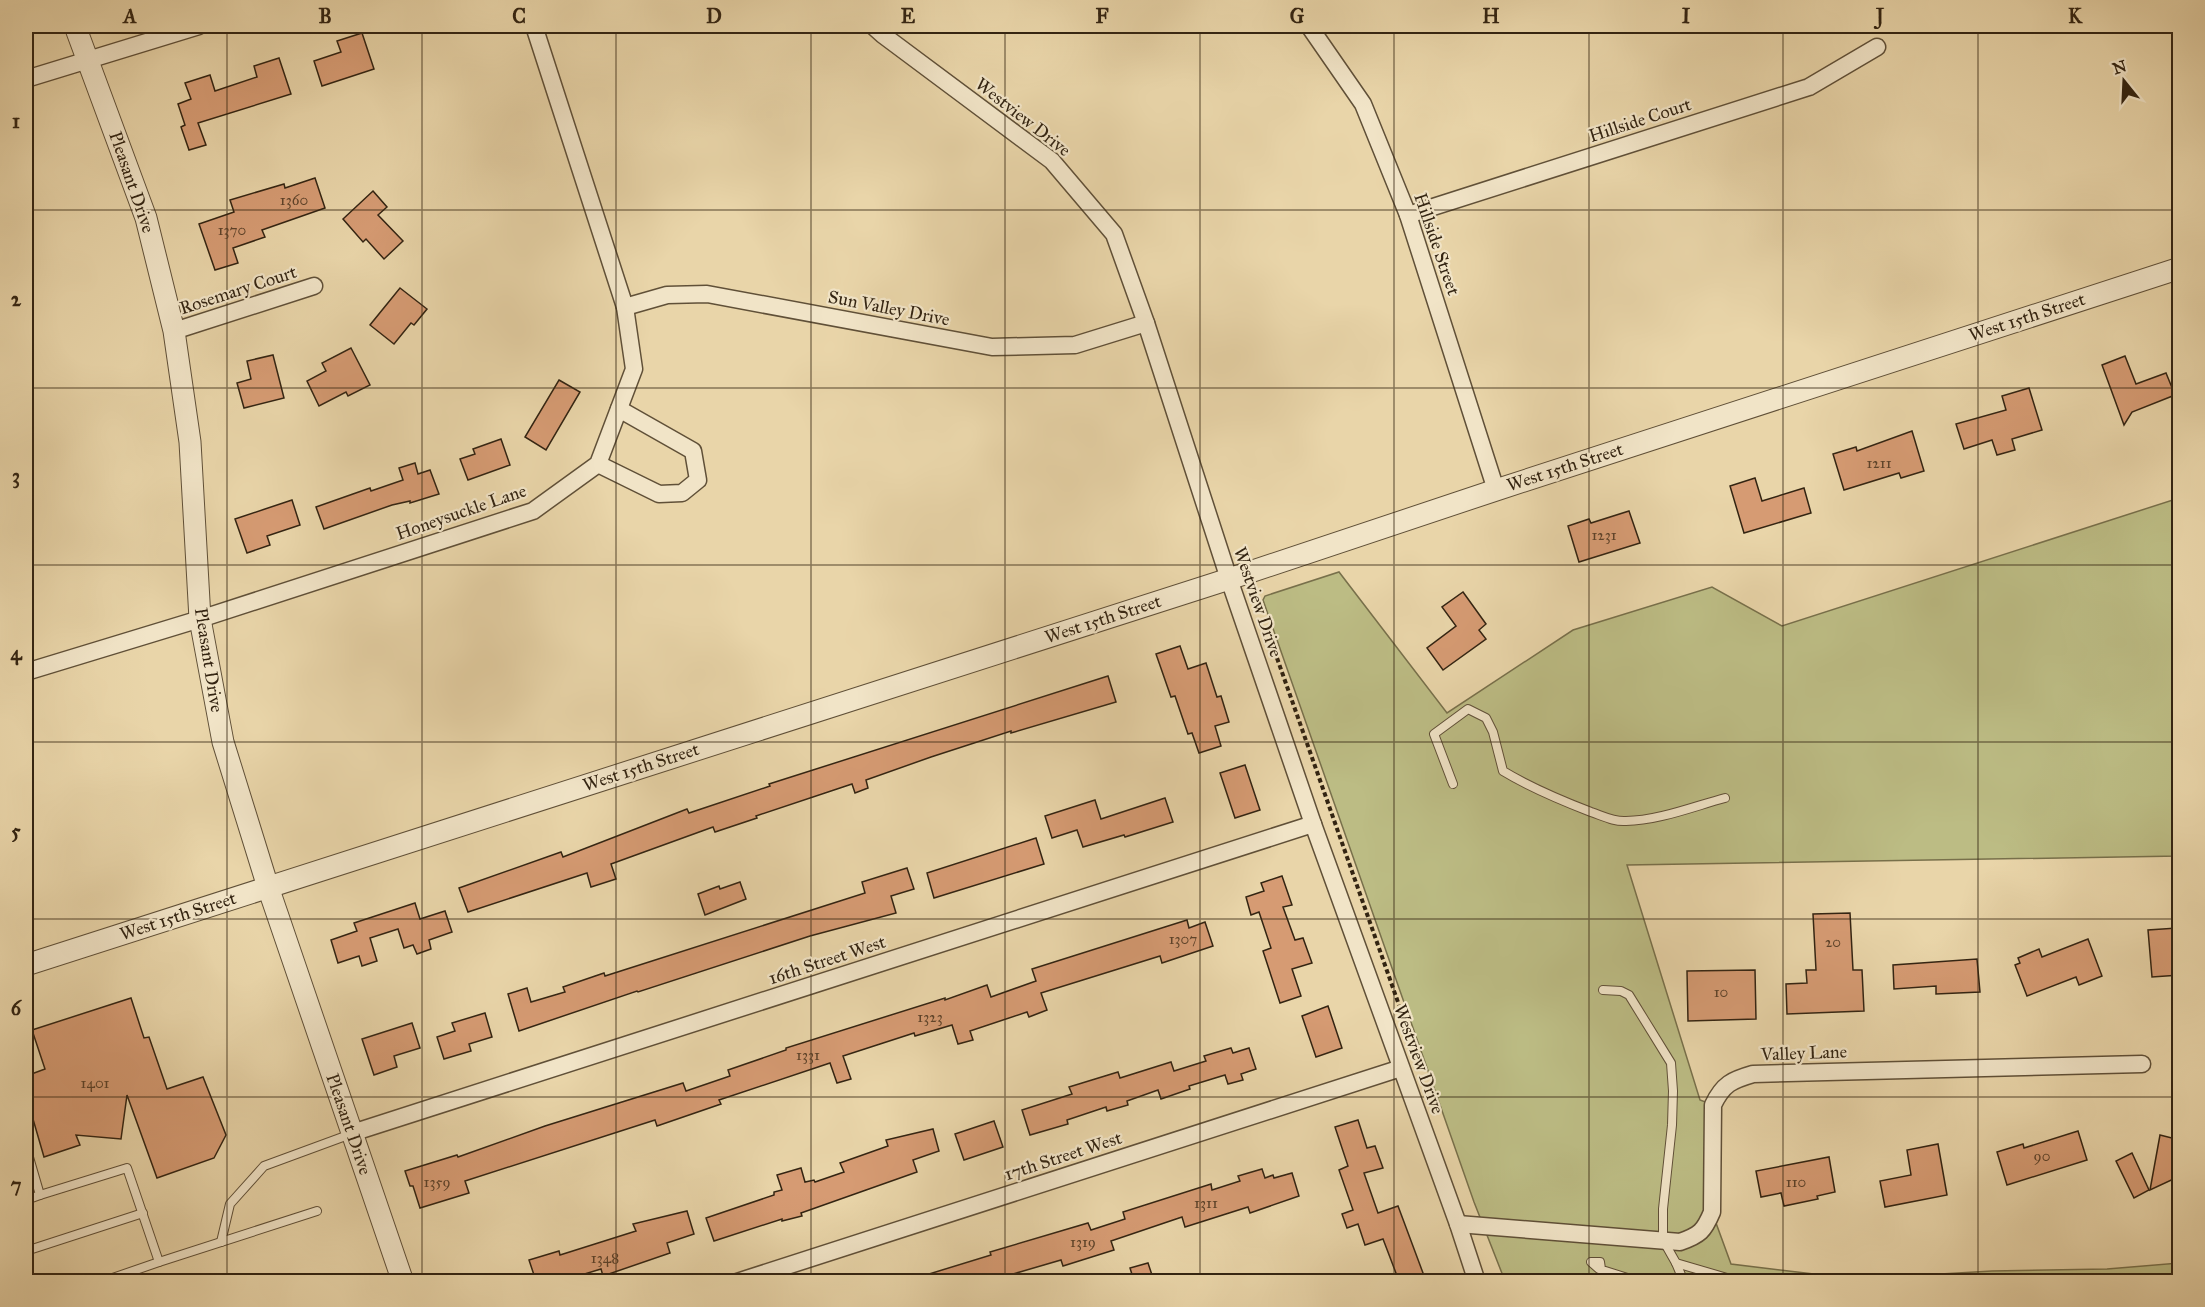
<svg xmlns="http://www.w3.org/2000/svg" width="2205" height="1307" font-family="'IM FELL Great Primer',serif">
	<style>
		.green { fill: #bcbc84; stroke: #78704b; stroke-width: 1.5 }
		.building { fill: #d69b73; stroke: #332412; stroke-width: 1.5 }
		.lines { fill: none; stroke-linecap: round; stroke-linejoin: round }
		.service-casing { stroke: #605038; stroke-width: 10 }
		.minor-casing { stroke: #605038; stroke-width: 19 }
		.tertiary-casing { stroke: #605038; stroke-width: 23 }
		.path { stroke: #332412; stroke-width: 4; stroke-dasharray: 4.5 3; stroke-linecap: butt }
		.service { stroke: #f1e4c7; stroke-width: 8 }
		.minor { stroke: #f1e4c7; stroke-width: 16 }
		.tertiary { stroke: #f1e4c7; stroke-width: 21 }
		.grid { fill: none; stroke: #332412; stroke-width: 1.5; stroke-opacity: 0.55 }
		.labels { text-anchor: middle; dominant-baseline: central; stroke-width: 4.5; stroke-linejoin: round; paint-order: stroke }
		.number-label { font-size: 15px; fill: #5c422a }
		.street-label { font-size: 18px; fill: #332412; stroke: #f1e4c7 }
		.neatline { fill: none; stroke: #332412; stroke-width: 2 }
		.grid-label { font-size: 20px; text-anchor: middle; font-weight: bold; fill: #332412 }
	</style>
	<rect width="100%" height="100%" fill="#e9d5a9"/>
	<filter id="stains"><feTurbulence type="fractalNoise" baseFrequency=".00333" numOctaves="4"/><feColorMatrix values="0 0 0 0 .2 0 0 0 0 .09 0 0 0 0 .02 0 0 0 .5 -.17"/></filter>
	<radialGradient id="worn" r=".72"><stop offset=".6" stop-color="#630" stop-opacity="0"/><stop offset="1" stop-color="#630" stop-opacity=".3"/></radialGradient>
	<path class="green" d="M2179 498V856L1627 865 1700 1100 1713 1105 1712 1212 1731 1264 1855 1279 1992 1271 2107 1269 2179 1263V1281H1505L1474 1202 1263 600 1265 596 1339 572 1447 713 1573 630 1712 587 1782 626Z"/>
	<g class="building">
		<path d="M362 33 374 69 322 86 314 61 341 52 337 41Z"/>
		<path d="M279 58 291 94 198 123 206 145 189 150 181 127 185 125 178 104 191 99 185 83 210 75 215 91 257 77 254 66Z"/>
		<path d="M315 178 325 208 262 230 265 237 233 248 238 263 215 270 199 224 234 212 230 200 284 184 285 188Z"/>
		<path d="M373 191 387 207 378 215 403 241 384 259 366 239 363 242 343 219Z"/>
		<path d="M400 288 427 309 414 325 411 323 394 344 370 325Z"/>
		<path d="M351 348 370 385 348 396 346 392 319 406 307 381 326 371 322 363Z"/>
		<path d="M273 355 284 398 244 408 237 383 251 379 247 361Z"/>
		<path d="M2125 356 2136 384 2166 373 2175 395 2132 412 2124 425 2102 365Z"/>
		<path d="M559 380 580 392 546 450 525 437Z"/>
		<path d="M2029 388 2042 430 2012 439 2015 450 1997 455 1992 440 1964 449 1956 424 2006 410 2002 396Z"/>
		<path d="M1912 431 1924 471 1901 478 1899 473 1844 490 1833 454 1856 447 1857 451Z"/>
		<path d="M501 439 510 465 468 480 460 459 475 454 473 449Z"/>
		<path d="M415 463 418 474 430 470 439 494 410 503V501L392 505 324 529 316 507 370 488 371 491 403 480 399 468Z"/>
		<path d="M1755 478 1762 501 1804 488 1811 513 1744 533 1730 486Z"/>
		<path d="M292 500 300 525 267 536 270 545 247 553 235 519Z"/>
		<path d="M1629 511 1640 543 1579 562 1568 526 1589 519 1591 523Z"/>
		<path d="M1463 592 1486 624 1479 630 1486 639 1443 670 1427 648 1456 626 1442 607Z"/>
		<path d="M1180 646 1188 669 1206 663 1217 697 1221 696 1229 722 1215 726 1221 746 1199 753 1192 733 1188 734 1175 696 1171 697 1156 654Z"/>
		<path d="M1108 676 1116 702 1011 733V731L931 757 866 780 868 788 855 793 852 784 756 816 757 818 715 832 713 827 611 864 616 879 591 887 587 873 468 912 459 888 561 852 563 857 687 809 689 813 770 786 769 784Z"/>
		<path d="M1245 765 1260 810 1235 818 1220 773Z"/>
		<path d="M1165 798 1173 822 1125 837 1124 835 1083 847 1077 830 1052 838 1045 816 1095 800 1101 819Z"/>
		<path d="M1036 838 1044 864 934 898 927 873Z"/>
		<path d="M907 868 914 889 891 896 896 913 810 936 638 992 637 991 519 1031 508 994 527 988 531 1002 565 992 563 987 604 973 605 976 865 893 862 882Z"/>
		<path d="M1282 876 1292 905 1283 907 1295 940 1303 938 1312 963 1292 969 1301 996 1280 1003 1263 951 1271 948 1259 912 1251 915 1246 897 1264 891 1261 883Z"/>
		<path d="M740 882 746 899 705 915 698 894 719 886 720 889Z"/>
		<path d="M415 903 420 919 445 911 452 932 429 940 431 949 417 954 413 945 404 948 398 929 370 938 377 961 362 966 359 956 338 963 331 940 357 931 354 923Z"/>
		<path d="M1850 913 1853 970H1862L1864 1011 1787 1014 1786 984 1807 983 1806 970H1816L1813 914Z"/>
		<path d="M1187 920 1189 928 1205 922 1213 946 1162 963 1160 956 1041 993 1047 1010 1029 1017 1027 1012 970 1031 973 1040 958 1044 952 1025 915 1036 914 1033 843 1056 851 1079 837 1083 830 1063 719 1100 721 1104 657 1126 655 1120 465 1181 469 1193 420 1208 413 1186H410L405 1171 457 1155 458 1157 545 1126 683 1083 686 1091 730 1076 728 1070 786 1050V1048L945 998V1000L987 985 991 997 1036 981 1032 969Z"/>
		<path d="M2177 928 2180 975 2152 977 2148 930Z"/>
		<path d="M2088 939 2102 976 2079 985 2076 977 2027 996 2015 965 2020 963 2018 958 2039 949 2042 957Z"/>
		<path d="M1977 959 1980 992 1936 994V986L1894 989 1893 965Z"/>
		<path d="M1755 970 1756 1019 1688 1021 1687 971Z"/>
		<path d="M131 998 144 1038 149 1037 167 1089 203 1077 226 1135 214 1158 157 1178 127 1095 121 1139 76 1135 80 1145 44 1157 26 1095V1076L45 1069 32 1030Z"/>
		<path d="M1328 1006 1342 1048 1316 1057 1302 1016Z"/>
		<path d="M485 1013 492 1037 469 1044 471 1051 444 1059 437 1037 455 1031 452 1023Z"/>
		<path d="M412 1023 420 1048 394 1056 397 1067 374 1075 362 1039Z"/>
		<path d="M1231 1048 1233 1053 1249 1048 1256 1069 1241 1074 1243 1080 1228 1084 1225 1075 1189 1086 1190 1089 1161 1099 1158 1090 1127 1101 1128 1105 1107 1111 1106 1107 1067 1120 1068 1124 1030 1135 1022 1110 1072 1094 1069 1087 1118 1072 1120 1078 1171 1062 1174 1071 1206 1061 1204 1056Z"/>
		<path d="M1358 1120 1367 1148 1375 1146 1383 1168 1364 1173 1378 1213 1398 1206 1426 1281H1399L1383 1239 1365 1245 1358 1224 1347 1228 1342 1214 1353 1210 1339 1170 1348 1166 1335 1127Z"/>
		<path d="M994 1121 1003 1147 964 1160 955 1134Z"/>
		<path d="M933 1129 939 1151 913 1160 917 1172 801 1213 802 1216 782 1221V1219L714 1241 706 1218 774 1195V1192L782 1190 777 1175 801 1168 805 1182 814 1180 815 1182 844 1172 840 1163 888 1146 886 1140Z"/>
		<path d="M2078 1131 2087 1160 2007 1185 1997 1152 2023 1144 2024 1148Z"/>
		<path d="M2160 1135 2180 1140V1176L2150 1190Z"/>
		<path d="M1938 1144 1947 1195 1885 1207 1880 1181 1911 1175 1907 1150Z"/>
		<path d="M2132 1153 2149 1190 2134 1198 2116 1161Z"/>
		<path d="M1829 1157 1835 1192 1817 1196 1818 1199 1784 1206 1781 1193 1761 1197 1756 1171Z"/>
		<path d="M1262 1169 1265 1178 1273 1175 1274 1178 1292 1173 1299 1196 1250 1213 1248 1207 1185 1227 1182 1217 1111 1241 1114 1250 1063 1266 1061 1260 989 1281H917L916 1278 991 1255 990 1252 1088 1223 1091 1230 1125 1219 1123 1212 1211 1184 1212 1190 1240 1181 1238 1176Z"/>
		<path d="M687 1211 694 1234 667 1243 670 1253 603 1276 601 1269 568 1279 569 1281H536L529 1260 559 1251 560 1255 636 1231 633 1224Z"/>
		<path d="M1148 1263 1154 1281H1134L1130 1268Z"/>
	</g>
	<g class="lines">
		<defs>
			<g id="service">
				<path d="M1453 784 1434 734 1468 709 1486 718 1493 732 1503 771C1531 788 1560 800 1591 812 1603 816 1614 822 1626 821 1657 821 1695 806 1725 798"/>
				<path d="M1603 990 1621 991 1629 995 1671 1063 1673 1091 1672 1125 1663 1209V1240L1676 1263 1727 1278 1766 1282"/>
				<path d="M26 1147 40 1195 26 1200"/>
				<path d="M40 1195 127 1168 159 1262 317 1211"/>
				<path d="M221 1242 230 1204 264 1166 351 1134"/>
				<path d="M26 1251 143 1213"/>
				<path d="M1676 1263 1684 1282"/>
				<path d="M1601 1269 1600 1262H1591L1599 1269 1640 1282"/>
				<path d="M101 1282 159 1262"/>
			</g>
			<g id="minor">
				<path d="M873 26 883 35 1052 161 1114 234 1146 323 1229 579 1313 824 1458 1224 1477 1282"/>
				<path d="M1309 26 1363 104 1408 215 1496 490"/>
				<path d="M26 79 199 26"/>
				<path d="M1408 215 1809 87 1877 47"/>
				<path d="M625 307 667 295 707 294 992 347 1075 345 1146 323"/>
				<path d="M174 331 314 286"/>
				<path d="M598 464 659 494 682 493 698 480 693 451 619 409"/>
				<path d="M26 672 200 619 533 511 598 464 634 369 625 307 534 26"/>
				<path d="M352 1133 1313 824"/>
				<path d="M1458 1224 1680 1242C1700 1235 1704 1231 1712 1212L1713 1105C1723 1084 1732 1080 1753 1074L2142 1064"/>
				<path d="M737 1282 1401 1068"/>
			</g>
			<g id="tertiary">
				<path d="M75 26 146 218 174 331 190 442 200 619 223 742 268 887 403 1282"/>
				<path d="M26 965 1229 579 1496 490 2180 268"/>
			</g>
		</defs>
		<use href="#service" class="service-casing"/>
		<use href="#minor" class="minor-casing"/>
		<use href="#tertiary" class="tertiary-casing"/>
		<g class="path">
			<path d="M1255 590 1259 608"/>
			<path d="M1277 658 1399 1005"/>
		</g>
		<use href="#service" class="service"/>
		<use href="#minor" class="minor"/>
		<use href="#tertiary" class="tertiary"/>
	</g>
	<path class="grid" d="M227 26V1282M422 26V1282M616 26V1282M811 26V1282M1005 26V1282M1200 26V1282M1394 26V1282M1589 26V1282M1783 26V1282M1978 26V1282M26 210H2180M26 388H2180M26 565H2180M26 742H2180M26 919H2180M26 1097H2180"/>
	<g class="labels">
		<g class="number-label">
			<text x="294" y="200">1360</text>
			<text x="232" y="230">1370</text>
			<text x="1879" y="463">1211</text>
			<text x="1604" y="535">1231</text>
			<text x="1183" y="939">1307</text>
			<text x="1833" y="942">20</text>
			<text x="1721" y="992">10</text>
			<text x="930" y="1017">1323</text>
			<text x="808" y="1055">1331</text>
			<text x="95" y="1083">1401</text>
			<text x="2042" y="1156">90</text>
			<text x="437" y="1182">1359</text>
			<text x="1796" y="1182">110</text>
			<text x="1206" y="1203">1311</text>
			<text x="1083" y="1242">1319</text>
			<text x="605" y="1258">1348</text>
		</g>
		<g class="street-label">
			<text transform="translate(1023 117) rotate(38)">Westview Drive</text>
			<text transform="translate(1640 120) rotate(-18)">Hillside Court</text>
			<text transform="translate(132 182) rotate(71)">Pleasant Drive</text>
			<text transform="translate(1437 244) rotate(71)">Hillside Street</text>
			<text transform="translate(238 290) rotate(-18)">Rosemary Court</text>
			<text transform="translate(889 308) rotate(11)">Sun Valley Drive</text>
			<text transform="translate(2027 317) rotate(-18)">West 15th Street</text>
			<text transform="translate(1565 467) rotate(-18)">West 15th Street</text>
			<text transform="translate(461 512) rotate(-19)">Honeysuckle Lane</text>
			<text transform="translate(1258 602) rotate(71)">Westview Drive</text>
			<text transform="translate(1103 619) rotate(-18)">West 15th Street</text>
			<text transform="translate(209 660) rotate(81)">Pleasant Drive</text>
			<text transform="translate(641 767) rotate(-18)">West 15th Street</text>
			<text transform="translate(178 916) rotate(-18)">West 15th Street</text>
			<text transform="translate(827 960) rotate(-18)">16th Street West</text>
			<text transform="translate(1804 1053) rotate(-2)">Valley Lane</text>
			<text transform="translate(1419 1059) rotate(70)">Westview Drive</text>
			<text transform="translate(349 1124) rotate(71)">Pleasant Drive</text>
			<text transform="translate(1063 1156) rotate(-18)">17th Street West</text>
		</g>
	</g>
	<rect width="2205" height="1307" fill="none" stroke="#e9d5a9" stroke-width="66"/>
	<g transform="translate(2124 81) rotate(342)" stroke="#f1e4c7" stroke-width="4.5" paint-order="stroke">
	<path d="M0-4.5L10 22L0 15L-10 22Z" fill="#332412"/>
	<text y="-9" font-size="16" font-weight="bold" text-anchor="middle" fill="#332412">N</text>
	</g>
	<rect x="33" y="33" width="2139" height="1241" class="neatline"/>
	<g class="grid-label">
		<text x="130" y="23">A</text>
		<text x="325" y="23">B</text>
		<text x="519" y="23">C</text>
		<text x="714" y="23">D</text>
		<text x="908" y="23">E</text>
		<text x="1102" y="23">F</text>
		<text x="1297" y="23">G</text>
		<text x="1491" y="23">H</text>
		<text x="1686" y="23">I</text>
		<text x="1880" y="23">J</text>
		<text x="2075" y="23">K</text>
		<text x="16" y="128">1</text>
		<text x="16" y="306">2</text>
		<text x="16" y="483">3</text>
		<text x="16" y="660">4</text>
		<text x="16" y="838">5</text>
		<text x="16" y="1015">6</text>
		<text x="16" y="1192">7</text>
	</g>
	<rect width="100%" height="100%" filter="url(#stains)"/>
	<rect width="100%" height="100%" fill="url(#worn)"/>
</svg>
